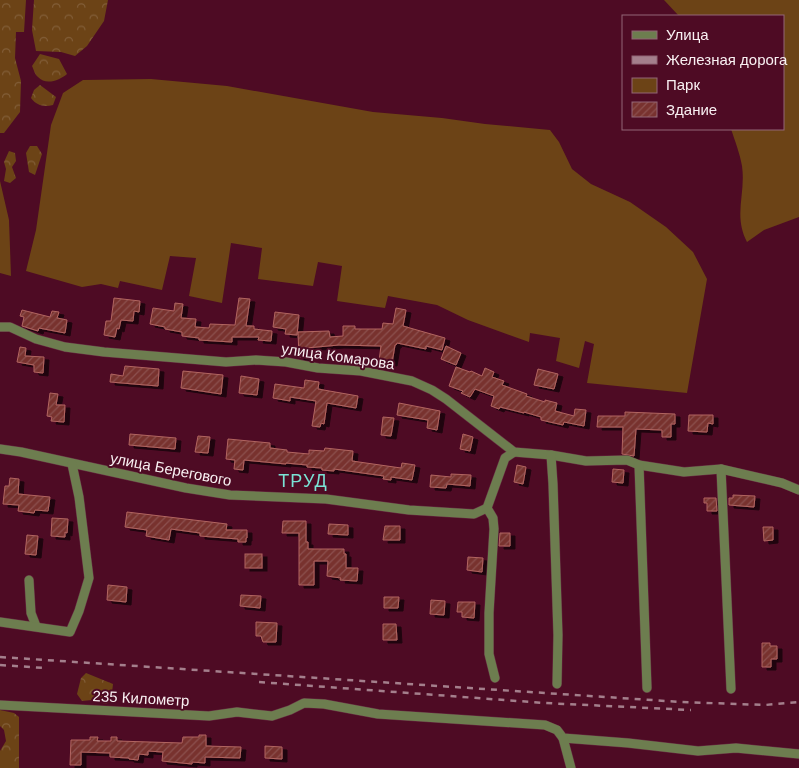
<svg xmlns="http://www.w3.org/2000/svg" width="799" height="768" font-family="Helvetica,sans-serif">
	<style>
		.green { fill: #6c4316 }
		.forest { fill: url(#forest-crowns) }
		.building { fill: url(#building-hatch); stroke: #b26560; filter: url(#shadow) }
		.lines { fill: none; stroke-linecap: round; stroke-linejoin: round }
		.street-casing { stroke: #662b41; stroke-width: 10 }
		.street { stroke: #6d7d4f; stroke-width: 9 }
		.rail { stroke: #a47f8c; stroke-width: 2.5; stroke-dasharray: 6 6; stroke-linecap: butt }
		.labels { text-anchor: middle; dominant-baseline: central; stroke-width: 4; stroke-linejoin: round; paint-order: stroke }
		.street-label { font-size: 15px; fill: #f9f0f2; stroke: #4e0b24 }
		.quarter-label { font-size: 18px; letter-spacing: 1px; fill: #7ae3d5; stroke: #4e0b24 }
	</style>
	<defs>
		<pattern id="forest-crowns" width="20" height="18" patternUnits="userSpaceOnUse" patternTransform="scale(1.25)"><rect width="20" height="18" fill="#6c4316"/><path d="M2 6a3 3 0 1 1 6 0M12 15a3 3 0 1 1 6 0" fill="none" stroke="#825e38"/></pattern>
		<pattern id="building-hatch" width="6" height="6" patternUnits="userSpaceOnUse" patternTransform="scale(1.25)"><rect width="6" height="6" fill="#78322f"/><path d="M-1 1l2-2M0 6l6-6M5 7l2-2" fill="none" stroke="#8c504e"/></pattern>
		<filter id="shadow"><feDropShadow dx="5" dy="3" stdDeviation="0" flood-color="#0009"/></filter>
	</defs>
	<rect width="100%" height="100%" fill="#4e0b24"/>
	<g class="green">
		<path d="M664 0H799V217L764 230 747 242C733 215 746 194 742 166 740 154 735 141 731 129H783V16H679Z"/>
		<path d="M151 79 227 86 373 112 442 118 485 124 550 130 559 142 572 169 591 184 630 202 666 227 693 252 707 279 687 393 587 383 594 344 585 341 579 368 556 361 560 338 530 333 529 342 468 320 437 305 388 296 385 308 337 301 342 266 318 262 313 286 258 279 262 248 231 243 222 303 189 296 196 258 170 256 162 290 120 281 118 288 101 284 82 287 26 271 36 230 51 125 63 93 83 80Z"/>
		<path d="M0 181 9 220 11 276 0 273Z"/>
	</g>
	<g class="forest">
		<path d="M0 0H26L24 32H16L15 58 21 81 20 112 4 133H0Z"/>
		<path d="M34 0H108L104 21 87 46 75 56 61 52 36 51 32 30Z"/>
		<path d="M40 54 59 59 67 74C60 80 46 86 38 77 35 75 34 70 32 66Z"/>
		<path d="M40 85 56 97 53 105C44 107 37 106 31 98L34 90Z"/>
		<path d="M30 146H37L42 154 35 175 29 172 26 153Z"/>
		<path d="M9 151 15 153 16 161 12 167 16 178 10 183 4 181 6 169 4 162Z"/>
		<path d="M86 673 113 684 111 701 106 704 92 700 82 701 77 694 81 678Z"/>
		<path d="M0 710 14 713 19 717V768H0V751L6 741 4 730 0 726Z"/>
	</g>
	<g class="building">
		<path d="M114 298 140 301 139 312 134 311 133 321 121 320 119 329 117 328 115 337 104 335 106 321H111Z"/>
		<path d="M239 298 250 299 246 326H254V329L272 331 271 341 258 340 259 337H232V342L199 340V338L182 336V332L165 329V327L150 324 153 308 174 311 175 303 183 304 181 318 196 319 195 327 209 328 210 324 235 325Z"/>
		<path d="M396 308 406 310 403 326 445 338 442 350 426 346V349L397 343 396 345H395L392 363 379 361 381 346 339 345 306 348V357H299L298 332 329 331 330 337 343 336V326H355V329H382L383 323 393 324Z"/>
		<path d="M22 310 50 317 52 311 59 312 57 318 67 320 65 333 39 328 38 331 22 326 24 317 20 316Z"/>
		<path d="M275 312 299 315 297 335 285 334 286 329 273 327Z"/>
		<path d="M446 346 461 353 456 365 441 359Z"/>
		<path d="M20 347 26 348 25 356 44 357 43 373 34 372V365L17 362Z"/>
		<path d="M125 366 159 369 158 386 110 382 111 374 123 376Z"/>
		<path d="M456 367 470 372 471 371 482 376 485 368 494 372 492 377 504 381 502 385 527 394 526 396 545 402V400L557 403 555 411 574 416 575 409 586 410 584 426 564 422 563 425 541 420V417L524 412V413L500 407 499 409 491 406 494 396 475 389 470 397 461 393 463 391 449 386Z"/>
		<path d="M538 369 558 374 554 389 534 385Z"/>
		<path d="M183 371 223 375 221 394 181 388Z"/>
		<path d="M241 376 259 379 257 395 239 393Z"/>
		<path d="M305 380 319 382 318 389 358 396 356 408 327 403 324 424 321 423 320 427 312 426 316 401 290 397V401L273 398 275 384 304 388Z"/>
		<path d="M50 393 58 394 56 405H65L64 422 51 421 52 417 47 416Z"/>
		<path d="M399 403 440 411 437 430 427 428 428 420 397 415Z"/>
		<path d="M625 412 675 414V424H671V437H662V430L636 429 634 456 622 454 623 427H597L598 416H625Z"/>
		<path d="M689 415H713V424L708 423 707 432 688 431Z"/>
		<path d="M383 417 394 418 391 436 381 435Z"/>
		<path d="M130 434 176 438 175 449 129 445Z"/>
		<path d="M463 434 473 437 470 451 460 449Z"/>
		<path d="M198 436 210 437 208 453 195 452Z"/>
		<path d="M228 439 270 443V448L287 450V452L309 454V450L324 451 325 448 353 451 352 461 401 468 402 463 415 465 412 480 391 477V480L383 479 384 476 334 469V471L322 470V468L307 467V465L286 463V464L244 460 243 470 234 469 235 460 226 459Z"/>
		<path d="M517 465 526 467 523 484 514 482Z"/>
		<path d="M613 469 624 470 623 483 612 482Z"/>
		<path d="M451 474 471 475 470 486 447 484 446 488 430 487 431 475 451 477Z"/>
		<path d="M10 478 19 479 18 494 50 497 48 511 35 510 34 513 18 511 19 505 3 504 5 486H9Z"/>
		<path d="M733 495 755 496 754 507 729 505V498H733Z"/>
		<path d="M704 498H716L717 511H707V503H704Z"/>
		<path d="M127 512 227 524 226 530H247V538H246V542H238V539L200 536V533L171 529 169 540 146 536 147 530 125 527Z"/>
		<path d="M52 518 68 519 67 533 65 532V537L51 536Z"/>
		<path d="M283 521H306V542H308V549H344V554H346V568H358L357 581 340 580 341 578 327 576 328 561H314V585H299V533H282Z"/>
		<path d="M329 524 348 525V535L328 534Z"/>
		<path d="M385 526H400V540H383Z"/>
		<path d="M763 527H773V540L764 541Z"/>
		<path d="M500 533H510V546H499Z"/>
		<path d="M27 535 38 536 36 555 25 554Z"/>
		<rect x="245" y="554" width="17" height="14"/>
		<path d="M468 557 483 558 482 572 467 570Z"/>
		<path d="M108 585 127 587 126 602 107 600Z"/>
		<path d="M241 595 261 596 260 608 240 606Z"/>
		<path d="M384 597H399L398 608H384Z"/>
		<path d="M431 600 445 601 444 615 430 614Z"/>
		<path d="M458 602H475L474 618 462 617V612H457Z"/>
		<path d="M256 622 277 623 276 642H263L261 636H256Z"/>
		<path d="M383 624H396L397 640H383Z"/>
		<path d="M762 643H770V646H777V659H771V667H762Z"/>
		<path d="M199 735H206V746L241 747 240 758 205 757V763L192 762V764L162 761 163 752 148 751V755L139 754 138 760 129 759V758L110 757V753L81 752V765H70L71 740H90V737H98L97 741H111V737H117V741L182 743 183 737H199Z"/>
		<path d="M265 746 282 747V759L265 758Z"/>
	</g>
	<g class="lines">
		<defs>
			<g id="street">
				<path d="M0 327H10L36 339 65 347 104 352 226 362 256 360 286 362 318 368 361 371 412 381 432 390 446 399 514 452 551 455 586 461 627 460 639 465 684 472 721 469 782 483 799 490"/>
				<path d="M0 449 21 452 186 488 230 495 326 499 409 510 474 514 487 508"/>
				<path d="M551 455 553 484 558 635 557 684"/>
				<path d="M639 465 647 688"/>
				<path d="M721 469 731 689"/>
				<path d="M29 580 31 613 36 626"/>
				<path d="M0 622 70 632 79 611 89 578 79 497 72 464"/>
				<path d="M495 678 489 654V613L494 529 493 518 487 508 505 458 514 452"/>
				<path d="M0 705 209 716 237 712 272 716 290 710 304 703 324 704 378 714 545 725 557 730 563 738 628 743 698 751 736 748 799 754"/>
				<path d="M563 738 571 768"/>
			</g>
		</defs>
		<use href="#street" class="street-casing"/>
		<use href="#street" class="street"/>
		<g class="rail">
			<path d="M0 657 681 702 765 705 799 702"/>
			<path d="M0 665 45 668"/>
			<path d="M259 682 545 703 691 710"/>
		</g>
	</g>
	<g class="labels">
		<g class="street-label">
			<text transform="translate(338 356) rotate(8)">улица Комарова</text>
			<text transform="translate(171 469) rotate(11)">улица Берегового</text>
			<text transform="translate(141 698) rotate(3)">235 Километр</text>
		</g>
		<g class="quarter-label">
			<text x="303" y="481">ТРУД</text>
		</g>
	</g>
	<rect x="622" y="15" width="162" height="115" fill="#4e0b24" stroke="#926776"/>
	<rect x="632" y="31" width="25" height="8" fill="#6d7d4f" stroke="#926776"/>
	<text x="666" y="40" font-size="15" fill="#f9f0f2">Улица</text>
	<rect x="632" y="56" width="25" height="8" fill="#a47f8c" stroke="#926776"/>
	<text x="666" y="65" font-size="15" fill="#f9f0f2">Железная дорога</text>
	<rect x="632" y="78" width="25" height="15" fill="#6c4316" stroke="#926776"/>
	<text x="666" y="90" font-size="15" fill="#f9f0f2">Парк</text>
	<rect x="632" y="102" width="25" height="15" fill="url(#building-hatch)" stroke="#926776"/>
	<text x="666" y="115" font-size="15" fill="#f9f0f2">Здание</text>
</svg>
